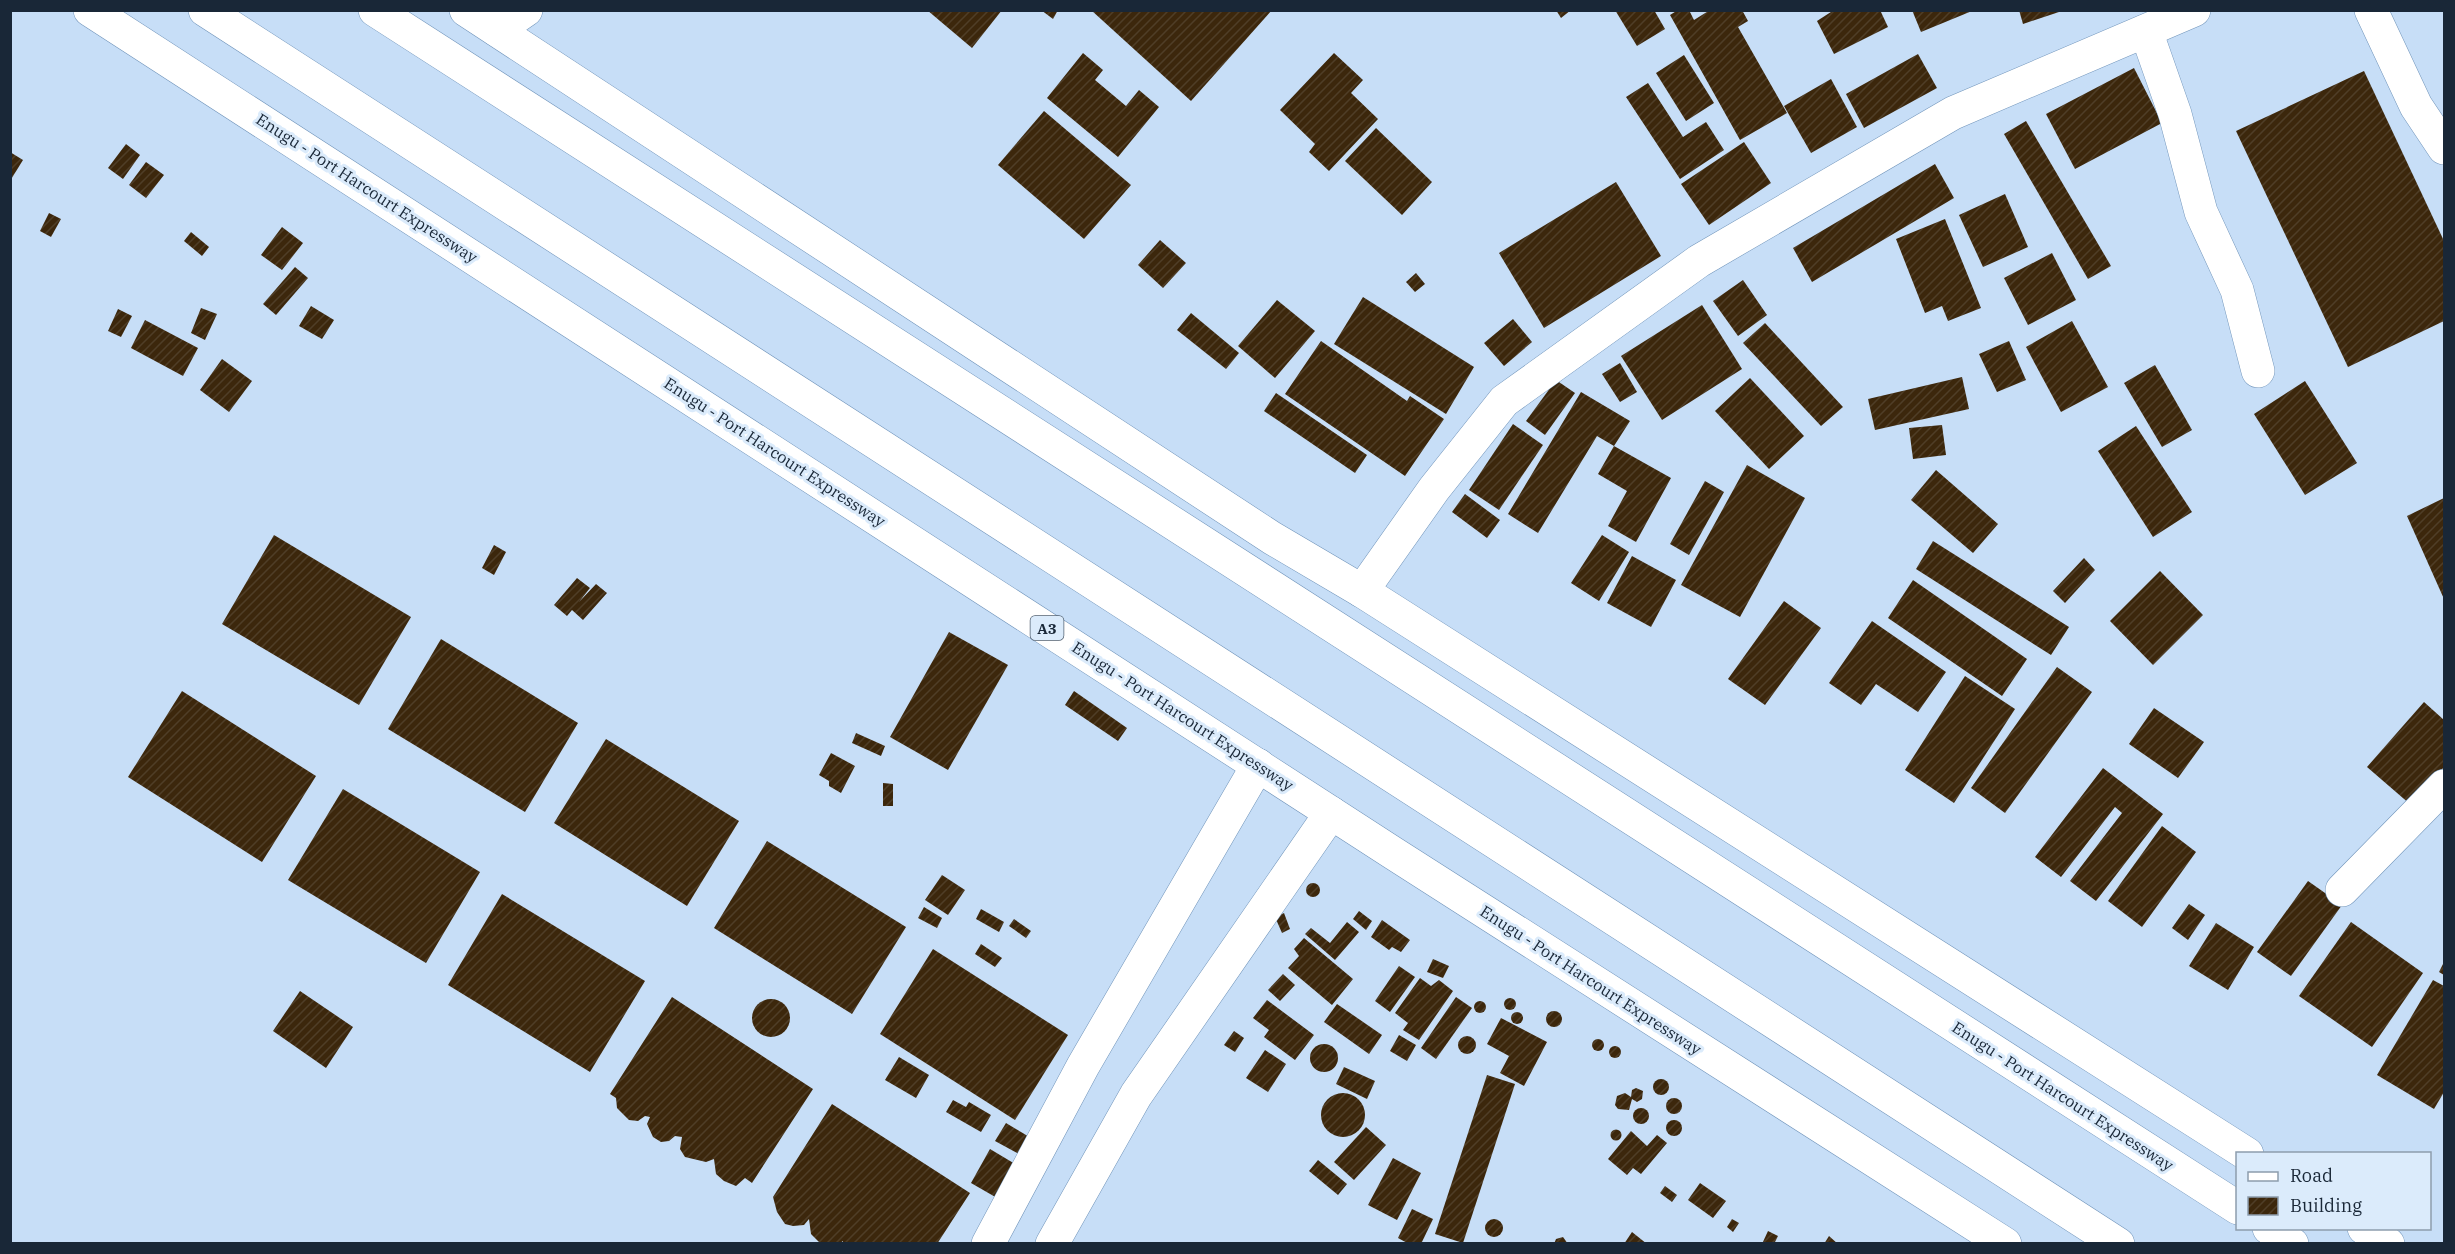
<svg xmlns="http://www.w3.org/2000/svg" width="2455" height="1254" font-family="'IBM Plex Serif',serif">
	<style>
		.building { fill: url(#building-hatch) }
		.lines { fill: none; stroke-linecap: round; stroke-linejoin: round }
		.minor-casing { stroke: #7094ba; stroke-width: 34 }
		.major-casing { stroke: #7094ba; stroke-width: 34 }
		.highway-casing { stroke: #7094ba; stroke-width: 34 }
		.minor { stroke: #fff; stroke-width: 33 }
		.major { stroke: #fff; stroke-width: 33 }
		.highway { stroke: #fff; stroke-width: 33 }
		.labels { text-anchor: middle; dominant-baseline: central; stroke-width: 6; stroke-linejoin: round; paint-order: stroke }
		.shield { fill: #dbebfb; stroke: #536272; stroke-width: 1.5 }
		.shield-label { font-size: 15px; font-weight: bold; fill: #192737 }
		.street-label { font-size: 16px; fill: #192737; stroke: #dbebfb }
	</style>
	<defs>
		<pattern id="building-hatch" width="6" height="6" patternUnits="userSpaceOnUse" patternTransform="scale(1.5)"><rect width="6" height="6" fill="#3c270c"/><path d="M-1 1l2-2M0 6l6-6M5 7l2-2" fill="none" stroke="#4f3e27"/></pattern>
	</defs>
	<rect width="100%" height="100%" fill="#c7def7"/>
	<g class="building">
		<path d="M927 10H1002L972 48Z"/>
		<path d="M1041 10H1058L1053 19Z"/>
		<path d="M1091 10H1272L1191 101Z"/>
		<path d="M1556 10H1571L1561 18Z"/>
		<path d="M1615 10H1654L1665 29 1637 46Z"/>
		<path d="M1678 10H1689L1694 20 1710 10H1742L1748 21 1738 27 1787 113 1740 140 1670 15Z"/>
		<path d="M1834 10H1880L1888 27 1834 54 1817 21Z"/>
		<path d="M1912 10H1972V11L1921 32Z"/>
		<path d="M2019 10H2062V11L2023 24Z"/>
		<path d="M1083 53 1103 70 1095 80 1126 106 1139 90 1159 107 1118 157 1047 98Z"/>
		<path d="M1334 53 1363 80 1351 93 1378 119 1329 171 1309 152 1315 144 1280 110Z"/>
		<path d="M1918 54 1937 88 1864 128 1846 94Z"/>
		<path d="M1684 55 1714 103 1686 121 1656 73Z"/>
		<path d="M2134 68 2162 123 2075 169 2046 114Z"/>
		<path d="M2364 71 2444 241V321L2348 367 2236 131Z"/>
		<path d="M1831 79 1857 127 1811 153 1784 106Z"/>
		<path d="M1648 83 1683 137 1706 122 1724 150 1680 179 1626 97Z"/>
		<path d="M1044 111 1131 185 1084 239 998 165Z"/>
		<path d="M2026 121 2111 266 2088 279 2004 134Z"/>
		<path d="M1376 128 1432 182 1402 215 1345 161Z"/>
		<path d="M1744 142 1771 183 1709 225 1681 184Z"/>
		<path d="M126 144 140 155 123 179 108 168Z"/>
		<path d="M10 152 23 160 10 181Z"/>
		<path d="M146 162 164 175 146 198 129 185Z"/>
		<path d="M1935 164 1954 198 1812 282 1793 248Z"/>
		<path d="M1616 182 1661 256 1544 328 1499 253Z"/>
		<path d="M2005 194 2028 247 1983 267 1959 215Z"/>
		<path d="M49 213 61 219 51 237 40 231Z"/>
		<path d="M1945 219 1981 308 1948 321 1942 306 1925 313 1896 239Z"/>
		<path d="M282 227 303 243 282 270 261 255Z"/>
		<path d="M191 232 209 247 202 256 184 241Z"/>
		<path d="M1160 240 1186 263 1163 288 1138 265Z"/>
		<path d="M2052 253 2076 300 2028 325 2004 278Z"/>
		<path d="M295 267 308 278 276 315 263 304Z"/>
		<path d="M1416 273 1425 284 1415 292 1406 282Z"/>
		<path d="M1743 280 1767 315 1738 336 1713 301Z"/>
		<path d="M1363 297 1474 367 1446 414 1334 344Z"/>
		<path d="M1277 300 1315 331 1275 378 1238 346Z"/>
		<path d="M1702 305 1742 369 1662 420 1621 356Z"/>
		<path d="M311 306 334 320 322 339 299 326Z"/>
		<path d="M201 308 217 314 205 340 191 333Z"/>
		<path d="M118 309 132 316 121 337 108 331Z"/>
		<path d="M1191 313 1239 353 1226 369 1177 330Z"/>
		<path d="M1513 319 1532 342 1504 366 1484 343Z"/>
		<path d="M145 320 198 348 183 376 131 348Z"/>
		<path d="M2072 321 2108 387 2061 412 2026 347Z"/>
		<path d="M1765 323 1843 407 1821 426 1743 343Z"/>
		<path d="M1321 341 1407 401 1410 396 1444 419 1405 476 1285 394Z"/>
		<path d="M2009 341 2026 380 1997 392 1979 354Z"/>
		<path d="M222 359 252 381 229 412 200 390Z"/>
		<path d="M1620 363 1637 392 1620 402 1602 374Z"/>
		<path d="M2155 365 2192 430 2162 447 2124 383Z"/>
		<path d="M1962 377 1969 409 1875 430 1868 399Z"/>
		<path d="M1750 378 1804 436 1769 469 1715 411Z"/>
		<path d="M1556 380 1575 393 1545 435 1526 421Z"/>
		<path d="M2305 381 2357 463 2305 495 2254 414Z"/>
		<path d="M1581 392 1630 421 1614 446 1597 436 1538 533 1508 514Z"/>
		<path d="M1276 393 1367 455 1355 473 1264 411Z"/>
		<path d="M1513 424 1543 445 1499 510 1469 490Z"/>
		<path d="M1942 425 1946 455 1913 459 1909 428Z"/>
		<path d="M2136 426 2192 512 2153 537 2098 451Z"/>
		<path d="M1614 446 1671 478 1636 542 1608 526 1627 491 1598 474Z"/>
		<path d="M1747 465 1805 498 1740 617 1681 585Z"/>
		<path d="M1936 470 1998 524 1973 553 1911 500Z"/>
		<path d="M1705 481 1724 492 1689 555 1670 544Z"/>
		<path d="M1465 494 1500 520 1487 538 1452 512Z"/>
		<path d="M2444 498V599L2407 516Z"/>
		<path d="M274 535 411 617 359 705 222 624Z"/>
		<path d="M1602 535 1629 552 1599 601 1571 583Z"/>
		<path d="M1933 541 2069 627 2051 655 1916 569Z"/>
		<path d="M494 545 506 552 494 575 482 568Z"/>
		<path d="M1632 556 1676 580 1651 627 1607 603Z"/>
		<path d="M2084 558 2095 570 2065 603 2053 591Z"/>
		<path d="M2160 571 2203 615 2153 665 2110 621Z"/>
		<path d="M577 578 590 588 579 602 596 584 607 593 583 620 572 610 567 616 554 605Z"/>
		<path d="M1913 580 2027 659 2002 696 1888 618Z"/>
		<path d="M1784 601 1821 628 1765 705 1728 679Z"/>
		<path d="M1872 621 1946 672 1918 712 1876 684 1861 705 1829 683Z"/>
		<path d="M949 632 1008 665 948 770 890 737Z"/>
		<path d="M441 639 578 723 525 812 388 729Z"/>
		<path d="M2057 667 2092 692 2005 813 1971 788Z"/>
		<path d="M1965 676 2015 709 1954 803 1905 770Z"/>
		<path d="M182 691 316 776 262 862 128 777Z"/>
		<path d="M1074 691 1127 728 1118 741 1065 705Z"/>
		<path d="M2424 702 2444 720V767L2411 805 2367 767Z"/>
		<path d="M2154 708 2204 742 2178 778 2129 744Z"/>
		<path d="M856 733 885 746 881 756 852 743Z"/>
		<path d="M606 739 739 821 687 906 554 823Z"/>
		<path d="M831 753 855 766 841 793 829 786V781L819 775Z"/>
		<path d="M2103 768 2163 814 2096 901 2070 881 2122 813 2115 807 2061 877 2035 857Z"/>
		<path d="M883 783 893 784V806H883Z"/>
		<path d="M343 789 480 872 426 963 288 880Z"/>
		<path d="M2162 826 2196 852 2142 927 2108 901Z"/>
		<path d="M767 841 906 927 852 1014 714 928Z"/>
		<path d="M942 875 965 890 948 915 925 900Z"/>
		<path d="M2308 881 2342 905 2291 976 2257 952Z"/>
		<circle cx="1313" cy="890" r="7"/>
		<path d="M502 894 645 981 590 1072 448 985Z"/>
		<path d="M2189 904 2205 915 2188 940 2172 928Z"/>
		<path d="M924 907 942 918 937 928 918 918Z"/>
		<path d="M981 909 1004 922 999 932 976 919Z"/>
		<path d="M1359 911 1372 921 1366 930 1353 919Z"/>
		<path d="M1284 913 1290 929 1282 933 1275 917Z"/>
		<path d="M1014 919 1031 931 1026 938 1009 926Z"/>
		<path d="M1382 920 1410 940 1401 952 1392 947 1389 950 1371 937Z"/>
		<path d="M1347 922 1359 932 1335 960 1305 934 1311 928 1330 943Z"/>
		<path d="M2351 922 2423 973 2372 1047 2299 996Z"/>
		<path d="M2216 923 2254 947 2228 990 2189 966Z"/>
		<path d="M1304 938 1353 979 1332 1005 1288 968 1299 956 1294 949Z"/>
		<path d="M981 944 1002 958 995 967 975 954Z"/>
		<path d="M933 949 1068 1035 1015 1120 880 1034Z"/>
		<path d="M1433 959 1449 966 1443 978 1427 972Z"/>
		<path d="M2444 962V975L2439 972Z"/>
		<path d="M1399 966 1415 977 1390 1012 1375 1001Z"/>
		<path d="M1283 974 1295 985 1280 1001 1268 990Z"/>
		<path d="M1420 978 1431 986 1439 980 1453 991 1419 1040 1403 1030 1408 1023 1395 1013Z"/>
		<path d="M2433 980 2444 986V1092L2434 1109 2377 1075Z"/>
		<path d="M300 991 353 1027 326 1068 273 1031Z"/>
		<path d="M672 997 813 1089 752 1183 745 1178 736 1186 724 1181 716 1174 714 1159 706 1162 685 1157 680 1149 682 1137 675 1136 669 1141 661 1142 653 1137 647 1124 650 1117 645 1116 638 1121 629 1120 617 1108 616 1098 610 1094Z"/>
		<path d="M1456 997 1472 1008 1436 1059 1421 1048Z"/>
		<circle cx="1510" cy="1004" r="6"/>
		<circle cx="771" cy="1018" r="19"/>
		<path d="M1267 1000 1314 1035 1295 1060 1264 1037 1269 1030 1253 1018Z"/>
		<circle cx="1480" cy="1007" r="6"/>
		<path d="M1337 1004 1382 1035 1369 1054 1324 1022Z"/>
		<circle cx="1554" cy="1019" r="8"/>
		<circle cx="1517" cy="1018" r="6"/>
		<path d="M1501 1018 1547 1042 1524 1086 1500 1073 1509 1056 1487 1044Z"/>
		<path d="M1234 1031 1244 1038 1235 1052 1224 1045Z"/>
		<path d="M1399 1035 1416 1045 1407 1061 1390 1051Z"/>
		<circle cx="1467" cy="1045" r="9"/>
		<circle cx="1598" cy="1045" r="6"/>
		<circle cx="1324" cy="1058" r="14"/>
		<circle cx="1615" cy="1052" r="6"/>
		<path d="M1265 1050 1286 1064 1268 1092 1246 1078Z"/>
		<path d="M899 1057 929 1075 916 1098 885 1080Z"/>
		<path d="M1344 1067 1375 1081 1367 1099 1336 1084Z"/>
		<path d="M1487 1075 1515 1084 1463 1243 1435 1234Z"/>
		<circle cx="1661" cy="1087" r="8"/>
		<path d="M1636 1088 1643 1091 1642 1099 1637 1102 1632 1099 1629 1110 1618 1109 1615 1105 1617 1096 1625 1093 1631 1097 1632 1090Z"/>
		<circle cx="1343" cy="1115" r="22"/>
		<circle cx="1674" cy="1106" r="8"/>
		<path d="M953 1100 966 1107 969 1102 991 1115 981 1132 946 1112Z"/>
		<path d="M832 1104 970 1193 937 1244H843V1241L839 1244H821L811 1234 809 1219 804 1225 793 1226 785 1224 777 1212 773 1197Z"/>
		<circle cx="1641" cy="1116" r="8"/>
		<circle cx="1674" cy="1128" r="8"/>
		<path d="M1006 1123 1036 1141 1026 1158 995 1141Z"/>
		<path d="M1366 1127 1386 1145 1354 1180 1334 1162Z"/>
		<circle cx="1616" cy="1135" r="5.5"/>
		<path d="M1631 1131 1647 1146 1657 1135 1667 1143 1641 1174 1633 1168 1627 1175 1608 1159Z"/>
		<path d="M990 1149 1022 1168 1004 1202 971 1183Z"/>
		<path d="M1393 1158 1421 1173 1397 1220 1368 1205Z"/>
		<path d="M1318 1160 1347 1184 1338 1195 1309 1171Z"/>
		<path d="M1700 1183 1726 1201 1713 1218 1688 1200Z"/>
		<path d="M1665 1186 1677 1195 1672 1202 1660 1193Z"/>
		<path d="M1412 1209 1433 1219 1421 1244H1409L1398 1238Z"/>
		<path d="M1732 1219 1739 1223 1733 1232 1727 1227Z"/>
		<circle cx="1494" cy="1228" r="9"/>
		<path d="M1768 1231 1778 1236 1774 1244H1762Z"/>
		<path d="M1632 1232 1647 1244H1624Z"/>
		<path d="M1829 1236 1838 1244H1824Z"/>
		<path d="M1563 1237 1568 1244H1554L1556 1239Z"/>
	</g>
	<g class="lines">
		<defs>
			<g id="minor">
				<path d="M2371 10 2416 106 2444 148"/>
				<path d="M497 30 526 10"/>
				<path d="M2146 31 2175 114 2201 212 2237 290 2258 371"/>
				<path d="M1362 591 1434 489 1504 401 1699 261 1953 113 2194 10"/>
				<path d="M2342 890 2444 786"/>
				<path d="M988 1244 1083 1066 1258 765"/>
				<path d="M1052 1244 1136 1095 1331 813"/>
			</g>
			<g id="major">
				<path d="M90 10 1393 853 2005 1244"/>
				<path d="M466 10 1272 538 1362 591 2247 1154"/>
				<path d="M2364 1228 2388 1244"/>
			</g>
			<g id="highway">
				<path d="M205 10 2118 1244"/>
				<path d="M375 10 2238 1208"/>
				<path d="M2269 1228 2292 1244"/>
			</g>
		</defs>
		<use href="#minor" class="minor-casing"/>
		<use href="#major" class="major-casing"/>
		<use href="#highway" class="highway-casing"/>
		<use href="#minor" class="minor"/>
		<use href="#major" class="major"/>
		<use href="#highway" class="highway"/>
	</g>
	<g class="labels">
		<rect class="shield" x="1030.5" y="616" width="33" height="24" rx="4.5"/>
		<g class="shield-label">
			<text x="1047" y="628">A3</text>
		</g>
		<g class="street-label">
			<text transform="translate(367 188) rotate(33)">Enugu - Port Harcourt Expressway</text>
			<text transform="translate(775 452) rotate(33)">Enugu - Port Harcourt Expressway</text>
			<text transform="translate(1183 716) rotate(33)">Enugu - Port Harcourt Expressway</text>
			<text transform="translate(1591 980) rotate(33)">Enugu - Port Harcourt Expressway</text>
			<text transform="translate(2063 1096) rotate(33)">Enugu - Port Harcourt Expressway</text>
		</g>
	</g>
	<rect width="2455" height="1254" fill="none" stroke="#192737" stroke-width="24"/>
	<rect x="2236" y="1152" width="195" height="78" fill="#dbebfb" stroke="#8d9dad" stroke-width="1.5"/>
	<rect x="2248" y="1172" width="30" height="9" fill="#ffffff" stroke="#8d9dad" stroke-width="1.5"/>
	<text x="2290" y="1182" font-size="18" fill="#192737">Road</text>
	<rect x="2248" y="1197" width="30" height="18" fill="url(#building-hatch)" stroke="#8d9dad" stroke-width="1.5"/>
	<text x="2290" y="1212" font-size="18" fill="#192737">Building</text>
</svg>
